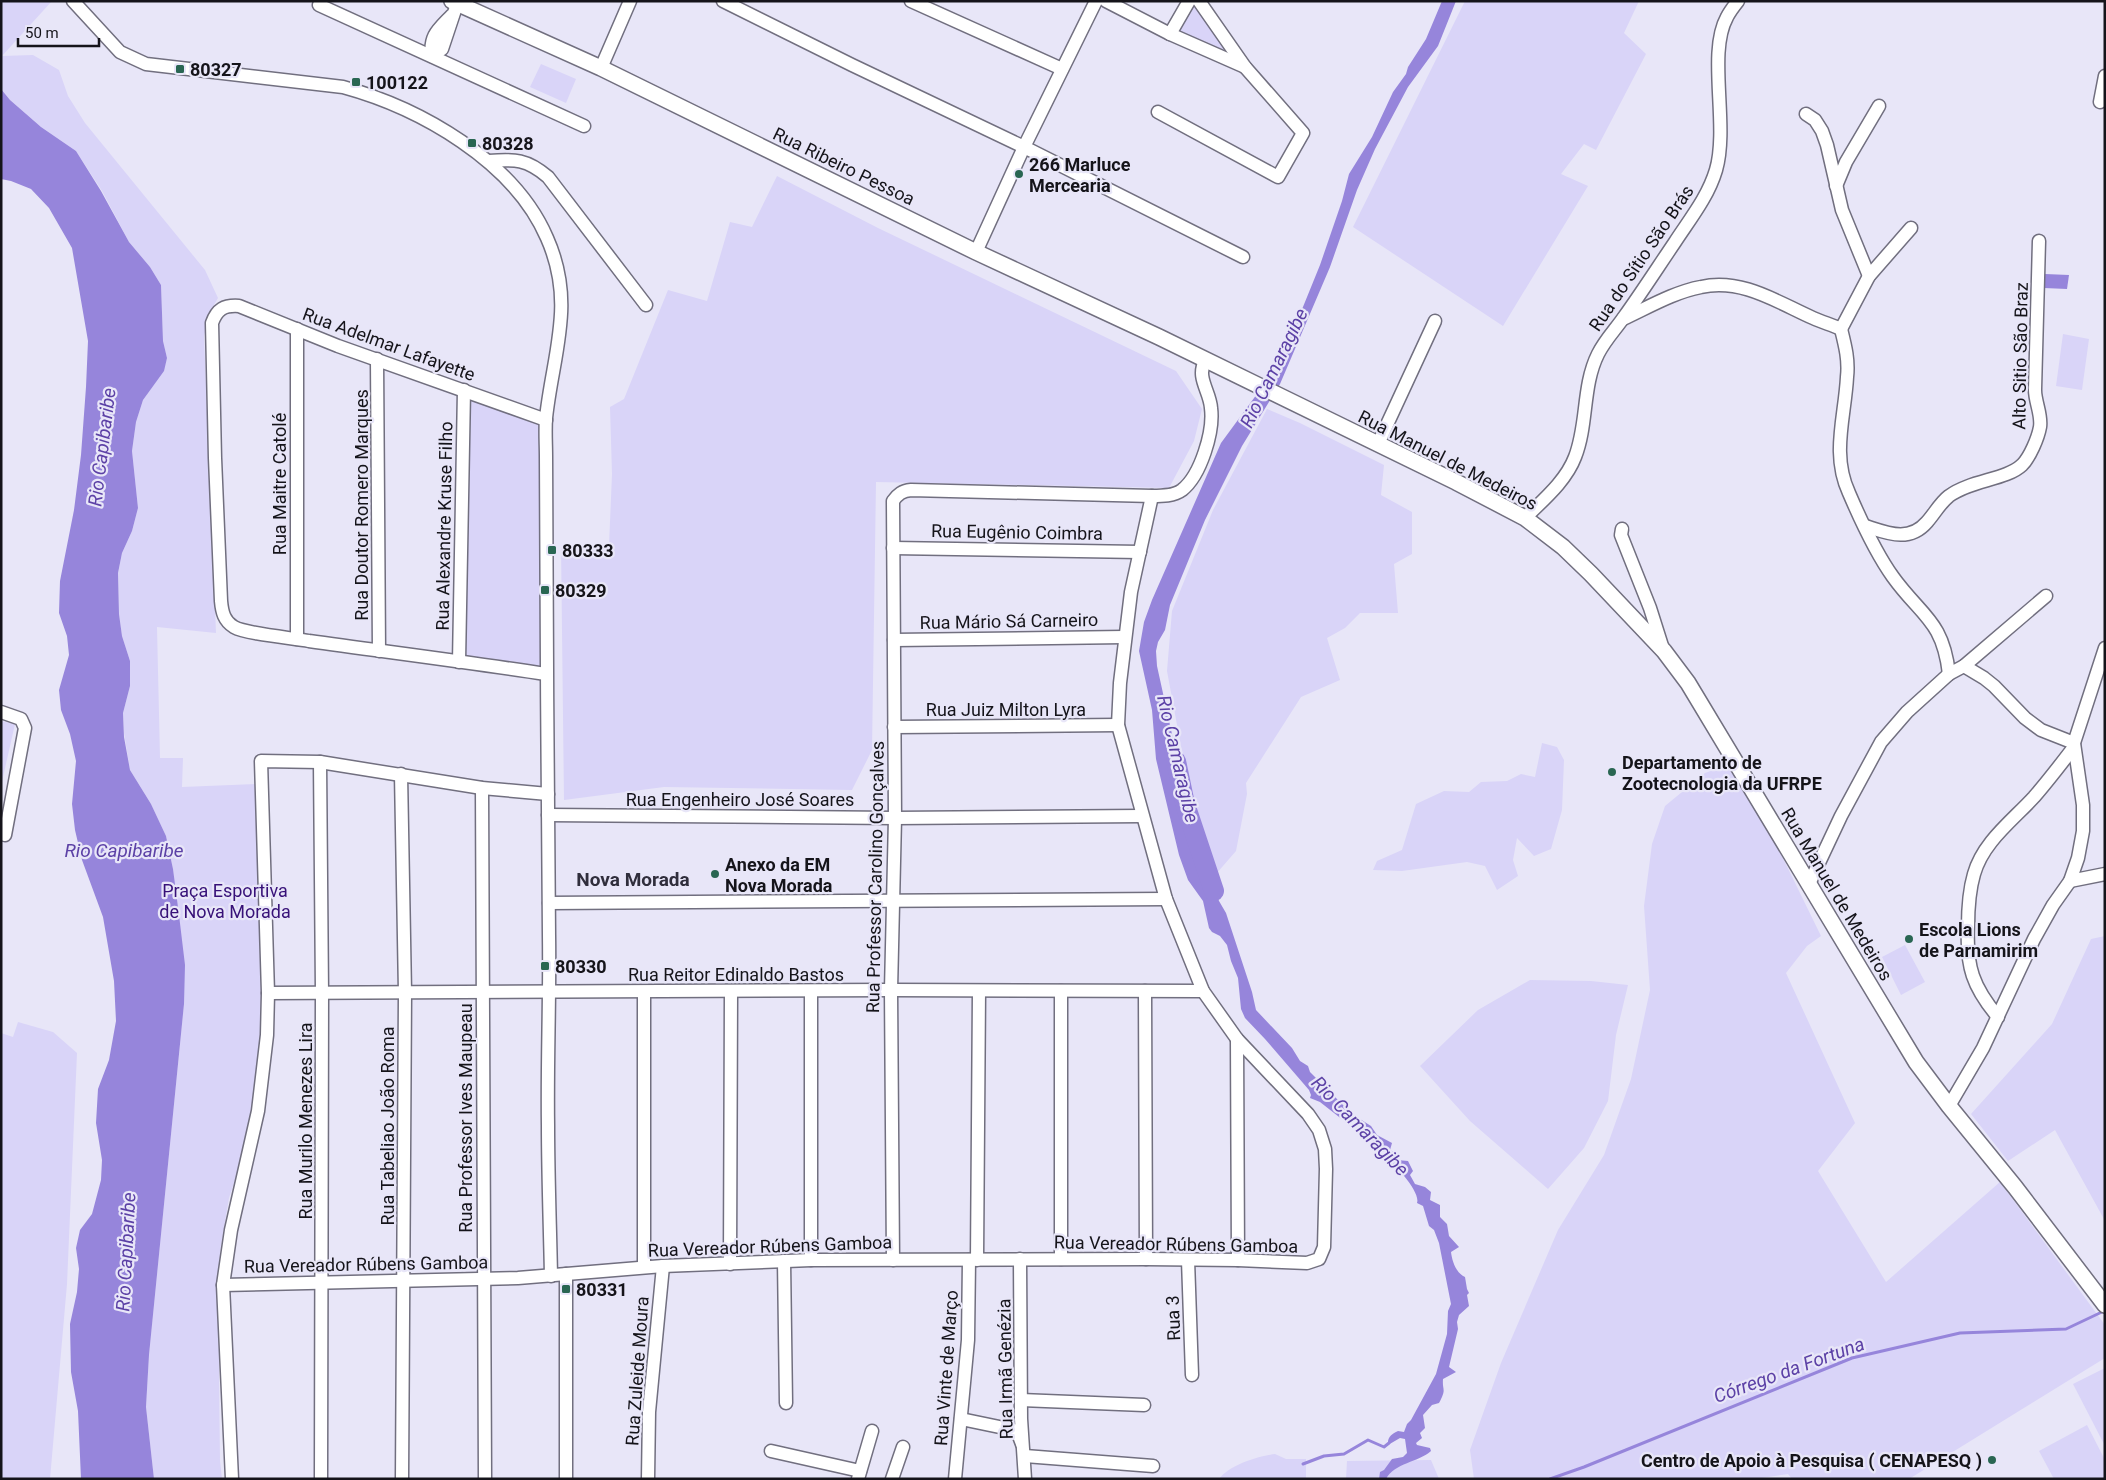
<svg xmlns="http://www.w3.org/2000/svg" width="2106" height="1480" font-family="Roboto,sans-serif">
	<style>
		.green { fill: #d9d4f8 }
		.water { fill: #9685db }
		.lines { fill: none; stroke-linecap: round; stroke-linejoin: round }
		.stream { stroke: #9685db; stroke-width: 3 }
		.river { stroke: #9685db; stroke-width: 20 }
		.minor-casing { stroke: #716f7f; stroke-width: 15 }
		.major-casing { stroke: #716f7f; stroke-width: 18 }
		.minor { stroke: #fff; stroke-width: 12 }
		.major { stroke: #fff; stroke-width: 15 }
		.poi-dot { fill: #296652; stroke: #e8e6f8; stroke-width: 2 }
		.labels { text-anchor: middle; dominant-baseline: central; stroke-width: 4.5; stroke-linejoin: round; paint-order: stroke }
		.poi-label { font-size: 18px; font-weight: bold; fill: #15141a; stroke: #e8e6f8; text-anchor: start }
		.street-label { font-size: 18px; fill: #15141a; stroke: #e8e6f8 }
		.park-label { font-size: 18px; fill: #371178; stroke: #e8e6f8 }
		.water-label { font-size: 19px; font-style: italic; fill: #5c41a6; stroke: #e8e6f8 }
		.neighbourhood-label { font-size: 19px; font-weight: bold; fill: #302e3c; stroke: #e8e6f8 }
	</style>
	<rect width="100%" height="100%" fill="#e8e6f8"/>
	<g class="green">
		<path d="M1 1H52L2 56 33 55 59 70 68 96 85 123 205 270 218 298 211 310 204 336 216 633 157 627 160 758H183L182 787 257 784 265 1013 246 1146 229 1198 220 1252 219 1375 220 1461 222 1479H154L146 1407 149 1355 184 1004 173 869 166 836 151 804 130 770 124 733 123 713 130 686V661L122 636 119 614 118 573 122 553 132 531 138 508 132 451 136 422 143 400 163 371 167 358 163 341 161 285 150 267 129 242 102 191 76 151 41 127 10 100 1 89Z"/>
		<path d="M1465 1H1639L1624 33 1646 54 1596 150 1584 144 1561 174 1588 186 1503 326 1353 227Z"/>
		<path d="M1193 3 1236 57 1179 33 1178 28Z"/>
		<path d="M541 64 576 79 566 103 530 87Z"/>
		<path d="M777 176 878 228 1176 371 1202 409 1194 441 1169 488 876 482 872 750 852 790 664 787 564 800 561 545 609 546 612 474 610 407 624 399 668 290 707 301 730 222 752 227Z"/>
		<path d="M2063 334 2089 339 2082 390 2056 386Z"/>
		<path d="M467 397 541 422 543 671 465 657Z"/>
		<path d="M1267 409 1300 423 1384 465 1381 495 1412 512V554L1394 564 1398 613H1360L1345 628 1327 638 1340 680 1301 697 1246 783 1247 794 1236 851 1216 874 1199 823 1185 768 1167 671 1172 611 1213 510Z"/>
		<path d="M1 721 15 724 1 786Z"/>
		<path d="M1542 743 1557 747 1564 760 1562 810 1551 849 1534 856 1517 838 1513 860 1518 876 1497 890 1485 866 1467 862 1402 871 1373 870 1377 861 1402 850 1416 804 1444 791 1469 792 1481 782 1507 781 1521 774 1535 777Z"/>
		<path d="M1736 762 1821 936 1807 946 1786 973 1855 1123 1818 1171 1886 1282 2000 1182 2105 1325V1358L1909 1479H1792L1788 1474 1755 1479H1474L1470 1450 1501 1363 1558 1230 1604 1155 1631 1079 1650 990 1644 906 1652 844 1665 806 1705 773Z"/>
		<path d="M2105 936V1221L2055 1130 2008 1161 1971 1114 2052 1024 2091 939Z"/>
		<path d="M1905 945 1925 982 1901 995 1882 957Z"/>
		<path d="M1530 980 1591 981 1628 985 1616 1035 1608 1101 1584 1148 1548 1189 1470 1121 1420 1066 1478 1010Z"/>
		<path d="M18 1022 53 1032 77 1053 67 1284 50 1479H1V1033L13 1037Z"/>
		<path d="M2105 1368V1446L2073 1384Z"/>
		<path d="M2087 1425 2105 1460V1479H2054L2039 1451Z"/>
		<path d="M1275 1454 1286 1459H1306V1479H1219C1229 1465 1258 1456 1275 1454Z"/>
		<path d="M1431 1460 1439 1479H1346L1347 1461Z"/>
	</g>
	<g class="water">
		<path d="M1442 1H1456L1438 46 1408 87 1375 149 1357 190 1330 267 1280 384 1242 446 1205 520 1170 605 1165 630 1158 642 1156 651 1157 666 1177 757 1183 773 1181 791 1183 825 1193 852 1202 866 1207 865 1219 901 1226 913 1252 992 1256 1010 1292 1048 1300 1061 1308 1066 1310 1072 1352 1114 1371 1126 1377 1135 1392 1143 1390 1150 1396 1153 1397 1160 1408 1161 1413 1171 1410 1175 1415 1184 1425 1187 1431 1192 1430 1200 1440 1205V1217L1447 1224 1449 1236 1459 1247 1451 1252C1452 1261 1456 1273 1465 1277L1467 1289 1469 1293 1467 1295 1469 1306 1459 1315 1457 1322 1458 1329 1449 1367 1456 1372 1443 1379C1442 1391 1447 1388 1439 1403L1432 1405 1423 1415 1425 1428 1420 1433 1422 1438 1416 1443 1417 1445 1430 1448 1431 1451C1419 1462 1394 1463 1386 1479H1379L1380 1472 1384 1470 1392 1459 1403 1457 1407 1453 1405 1439 1400 1438 1388 1445C1387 1437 1392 1434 1398 1431L1404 1432 1407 1424 1411 1420 1436 1374 1447 1334 1448 1311 1451 1304 1439 1243 1434 1230 1429 1226 1423 1206 1417 1203C1421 1192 1394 1163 1385 1157V1153L1320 1102 1310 1098 1311 1095 1309 1090 1265 1039 1245 1018 1241 1009 1238 978 1231 961 1227 945 1220 936 1212 932 1209 928 1203 901 1188 880 1179 855 1156 759 1152 710 1139 651 1144 622 1152 600 1221 443 1268 379 1271 368 1292 334 1320 265 1342 201 1349 174 1372 137 1393 92 1406 74 1408 67 1426 39Z"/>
		<path d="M1 89 10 100 41 127 76 151 101 191 129 242 150 267 161 285 163 341 167 358 164 371 143 400 136 422 132 451 138 508 132 531 122 553 118 573 119 614 122 636 130 661V686L123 713 124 737 130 770 151 804 166 836 173 869 179 915 185 965 184 1004 149 1355 146 1407 154 1479H81L78 1411 71 1372 70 1324 77 1292 79 1269 76 1248 80 1230 92 1214 101 1180 102 1160 96 1123 98 1089 109 1060 116 1021 114 981 103 917 82 860 75 830 72 804 76 761 70 734 61 710 59 690 69 655 67 636 59 613 60 581 74 510 81 455 86 387 88 341 72 248 49 208 31 189 11 181 1 179Z"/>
		<path d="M2045 274 2069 275 2067 289 2044 288Z"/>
	</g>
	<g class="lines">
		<g class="stream">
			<path d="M1303 1464 1324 1456 1344 1454 1368 1440 1384 1447 1389 1443"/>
			<path d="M1550 1479 1584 1467 1852 1358 1960 1333 2066 1329 2104 1311"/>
		</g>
		<path class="river" d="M1176 761 1185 804 1214 891"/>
		<defs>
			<g id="minor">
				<path d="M73 1 120 52 146 64 343 87C420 108 514 161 547 238 576 303 553 353 546 418 545 431 546 444 546 457 546 616 548 776 549 935 550 998 547 1062 548 1125 548 1175 550 1225 551 1276"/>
				<path d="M723 1 852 65 1024 147 1243 257"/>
				<path d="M911 1 1062 69"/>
				<path d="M1106 1 1170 34 1245 67"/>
				<path d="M319 5 584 126"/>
				<path d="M452 15C439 29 429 35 432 56L442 49 457 4"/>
				<path d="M1170 34 1189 1"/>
				<path d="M601 68 630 1"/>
				<path d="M2100 102 2105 76"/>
				<path d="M1158 112 1278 177 1303 133 1245 67 1199 1"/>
				<path d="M1806 114 1815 120 1822 131 1827 145 1842 210 1869 276"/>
				<path d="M489 161C515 159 527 159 548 177L646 305"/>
				<path d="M1836 186 1846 162 1879 106"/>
				<path d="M976 252 1024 147 1096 1"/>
				<path d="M1623 319C1647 308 1674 292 1701 287 1742 278 1777 302 1813 318 1822 322 1832 325 1841 329"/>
				<path d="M297 329V639"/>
				<path d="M1841 329C1845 345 1849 360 1847 377 1845 417 1831 454 1849 493 1861 521 1875 552 1893 577 1921 616 1943 620 1949 674"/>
				<path d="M1841 329 1869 276 1911 228"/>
				<path d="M377 359 379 651"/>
				<path d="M1378 444 1435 321"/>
				<path d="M1525 518C1543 500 1566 481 1575 457 1588 424 1582 386 1598 354 1605 340 1615 330 1624 317 1642 292 1658 267 1675 242 1690 219 1708 197 1716 170 1729 125 1707 53 1727 17 1730 11 1734 6 1738 1"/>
				<path d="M1865 526C1887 533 1909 543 1927 522 1935 513 1940 503 1949 496 1971 480 2006 480 2022 465 2030 457 2038 438 2040 427 2042 415 2035 402 2035 390 2036 340 2038 290 2039 241"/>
				<path d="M1622 529 1621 535 1650 608 1663 649"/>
				<path d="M893 548 1140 552"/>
				<path d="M894 640 1124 637"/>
				<path d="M459 662 464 390"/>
				<path d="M1964 666 2046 596"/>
				<path d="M546 674C467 662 388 652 309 641 293 638 246 634 234 627 224 621 222 612 221 601L215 458 212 323C217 309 224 305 239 306L338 346 546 420"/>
				<path d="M1 712 21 719 25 728 5 835"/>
				<path d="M894 727 1118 725"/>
				<path d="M320 762 322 993 321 1479"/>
				<path d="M401 774 405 993 402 1479"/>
				<path d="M482 788 485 1479"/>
				<path d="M548 815 895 818 1142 816"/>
				<path d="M2070 881 2105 874"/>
				<path d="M1809 884 1841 816 1881 742 1907 712 1949 674 1964 666 1984 678 1994 686 2025 718 2041 730 2074 743"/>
				<path d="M549 903 1166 899"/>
				<path d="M1145 991 1146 1259"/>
				<path d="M811 992V1260"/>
				<path d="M268 993 891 990 1203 991"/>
				<path d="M1998 1017C1973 987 1966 967 1968 927 1968 910 1969 891 1974 874 1983 842 2012 821 2034 797 2048 781 2061 764 2074 747"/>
				<path d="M1237 1039 1238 1260"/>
				<path d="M1949 1106 1983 1048 2034 939 2053 905 2070 881 2078 858 2083 831V805L2074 743 2105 648"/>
				<path d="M1020 1259 1021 1419 1025 1479"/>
				<path d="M1061 1259V991"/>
				<path d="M893 1260 891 990 895 818 893 501C898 494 902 491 911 490L1152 496C1162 496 1174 496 1182 490 1201 475 1214 431 1211 408 1210 391 1196 378 1205 361"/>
				<path d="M977 1260 979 991"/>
				<path d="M1188 1260 1192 1375"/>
				<path d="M784 1261 786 1403"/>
				<path d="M730 1264 731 992"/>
				<path d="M644 1267V992"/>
				<path d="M566 1274V1479"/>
				<path d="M223 1285 518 1278 663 1266 811 1260 1146 1259 1238 1260 1307 1263 1319 1259 1324 1247 1326 1169 1325 1149 1319 1130 1308 1114 1237 1039 1203 991 1166 899 1118 725 1120 683 1131 592 1152 496"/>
				<path d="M1021 1400 1144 1405"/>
				<path d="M961 1419 1014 1430 1019 1436 1022 1444"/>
				<path d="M771 1451 860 1471"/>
				<path d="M1025 1456 1153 1466"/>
				<path d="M232 1479 223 1285 231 1230 258 1111 267 1035 268 993 261 761 320 762 482 788 548 794"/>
				<path d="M648 1479 649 1412 663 1266"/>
				<path d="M858 1479 872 1431"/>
				<path d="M892 1479 903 1447"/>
				<path d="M955 1479 968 1340 969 1260"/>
			</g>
			<path id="major" d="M452 1 601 68 976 252 1159 337 1456 482 1525 518 1563 547 1591 574 1664 651 1688 683 1916 1062 1949 1106 2015 1187 2105 1305"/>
		</defs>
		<use href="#minor" class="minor-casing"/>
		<use href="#major" class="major-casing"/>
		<use href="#minor" class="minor"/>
		<use href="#major" class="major"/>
	</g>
	<g class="poi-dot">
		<rect x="175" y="64" width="10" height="10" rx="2.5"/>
		<rect x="351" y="77" width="10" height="10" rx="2.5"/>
		<rect x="467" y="138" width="10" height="10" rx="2.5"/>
		<circle cx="1019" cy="174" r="5"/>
		<rect x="547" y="545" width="10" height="10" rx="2.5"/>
		<rect x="540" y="585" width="10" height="10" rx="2.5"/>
		<circle cx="1612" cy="772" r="5"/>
		<circle cx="715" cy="874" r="5"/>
		<circle cx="1909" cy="939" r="5"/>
		<rect x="540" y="961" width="10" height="10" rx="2.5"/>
		<rect x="561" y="1284" width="10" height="10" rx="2.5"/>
		<circle cx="1992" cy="1460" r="5"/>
	</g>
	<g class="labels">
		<g class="poi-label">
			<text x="190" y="69">80327</text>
			<text x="366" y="82">100122</text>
			<text x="482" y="143">80328</text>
			<text x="1029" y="164">266 Marluce<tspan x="1029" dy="21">Mercearia</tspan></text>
			<text x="562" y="550">80333</text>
			<text x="555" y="590">80329</text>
			<text x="1622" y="762">Departamento de<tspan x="1622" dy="21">Zootecnologia da UFRPE</tspan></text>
			<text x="725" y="864">Anexo da EM<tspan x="725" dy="21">Nova Morada</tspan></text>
			<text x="1919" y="929">Escola Lions<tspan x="1919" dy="21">de Parnamirim</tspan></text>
			<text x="555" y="966">80330</text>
			<text x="576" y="1289">80331</text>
			<text x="1982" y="1460" text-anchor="end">Centro de Apoio à Pesquisa ( CENAPESQ )</text>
		</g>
		<g class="street-label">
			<text transform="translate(844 166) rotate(26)">Rua Ribeiro Pessoa</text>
			<text transform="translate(1641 258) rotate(-56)">Rua do Sítio São Brás</text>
			<text transform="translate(389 344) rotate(20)">Rua Adelmar Lafayette</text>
			<text transform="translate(2020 356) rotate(-89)">Alto Sitio São Braz</text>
			<text transform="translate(1448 460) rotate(27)">Rua Manuel de Medeiros</text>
			<text transform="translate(279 484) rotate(-90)">Rua Maitre Catolé</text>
			<text transform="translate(361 505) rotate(-90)">Rua Doutor Romero Marques</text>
			<text transform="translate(444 526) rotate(-89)">Rua Alexandre Kruse Filho</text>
			<text transform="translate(1017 532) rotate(1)">Rua Eugênio Coimbra</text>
			<text transform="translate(1009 621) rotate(-1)">Rua Mário Sá Carneiro</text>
			<text x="1006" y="709">Rua Juiz Milton Lyra</text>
			<text x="740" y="799">Rua Engenheiro José Soares</text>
			<text transform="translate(875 877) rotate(-89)">Rua Professor Carolino Gonçalves</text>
			<text transform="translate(1837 894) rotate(59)">Rua Manuel de Medeiros</text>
			<text x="736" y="974">Rua Reitor Edinaldo Bastos</text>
			<text transform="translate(465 1118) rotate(-90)">Rua Professor Ives Maupeau</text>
			<text transform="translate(305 1121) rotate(-90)">Rua Murilo Menezes Lira</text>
			<text transform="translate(387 1126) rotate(-90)">Rua Tabeliao João Roma</text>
			<text transform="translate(1176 1244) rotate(1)">Rua Vereador Rúbens Gamboa</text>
			<text transform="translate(770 1246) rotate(-2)">Rua Vereador Rúbens Gamboa</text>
			<text transform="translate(366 1264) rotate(-1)">Rua Vereador Rúbens Gamboa</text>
			<text transform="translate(1173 1318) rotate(-92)">Rua 3</text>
			<text transform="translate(946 1368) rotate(-86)">Rua Vinte de Março</text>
			<text transform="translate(1005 1369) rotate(-91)">Rua Irmã Genézia</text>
			<text transform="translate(637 1371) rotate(-86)">Rua Zuleide Moura</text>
		</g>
		<g class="park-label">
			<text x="225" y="890">Praça Esportiva<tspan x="225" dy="21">de Nova Morada</tspan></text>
		</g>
		<g class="water-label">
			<text transform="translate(1274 368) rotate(-64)">Rio Camaragibe</text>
			<text transform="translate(102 447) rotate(-83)">Rio Capibaribe</text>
			<text transform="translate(1178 759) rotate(77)">Rio Camaragibe</text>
			<text x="124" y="850">Rio Capibaribe</text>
			<text transform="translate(1360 1126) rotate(46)">Rio Camaragibe</text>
			<text transform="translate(126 1252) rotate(-87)">Rio Capibaribe</text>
			<text transform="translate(1789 1370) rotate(-20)">Córrego da Fortuna</text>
		</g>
		<g class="neighbourhood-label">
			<text x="633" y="879">Nova Morada</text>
		</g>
	</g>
	<rect width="2106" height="1480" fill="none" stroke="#15141a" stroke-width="5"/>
	<path d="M18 38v8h81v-8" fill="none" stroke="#15141a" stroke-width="2.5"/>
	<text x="25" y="38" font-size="15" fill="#15141a" stroke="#e8e6f8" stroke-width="4" paint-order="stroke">50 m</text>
</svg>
